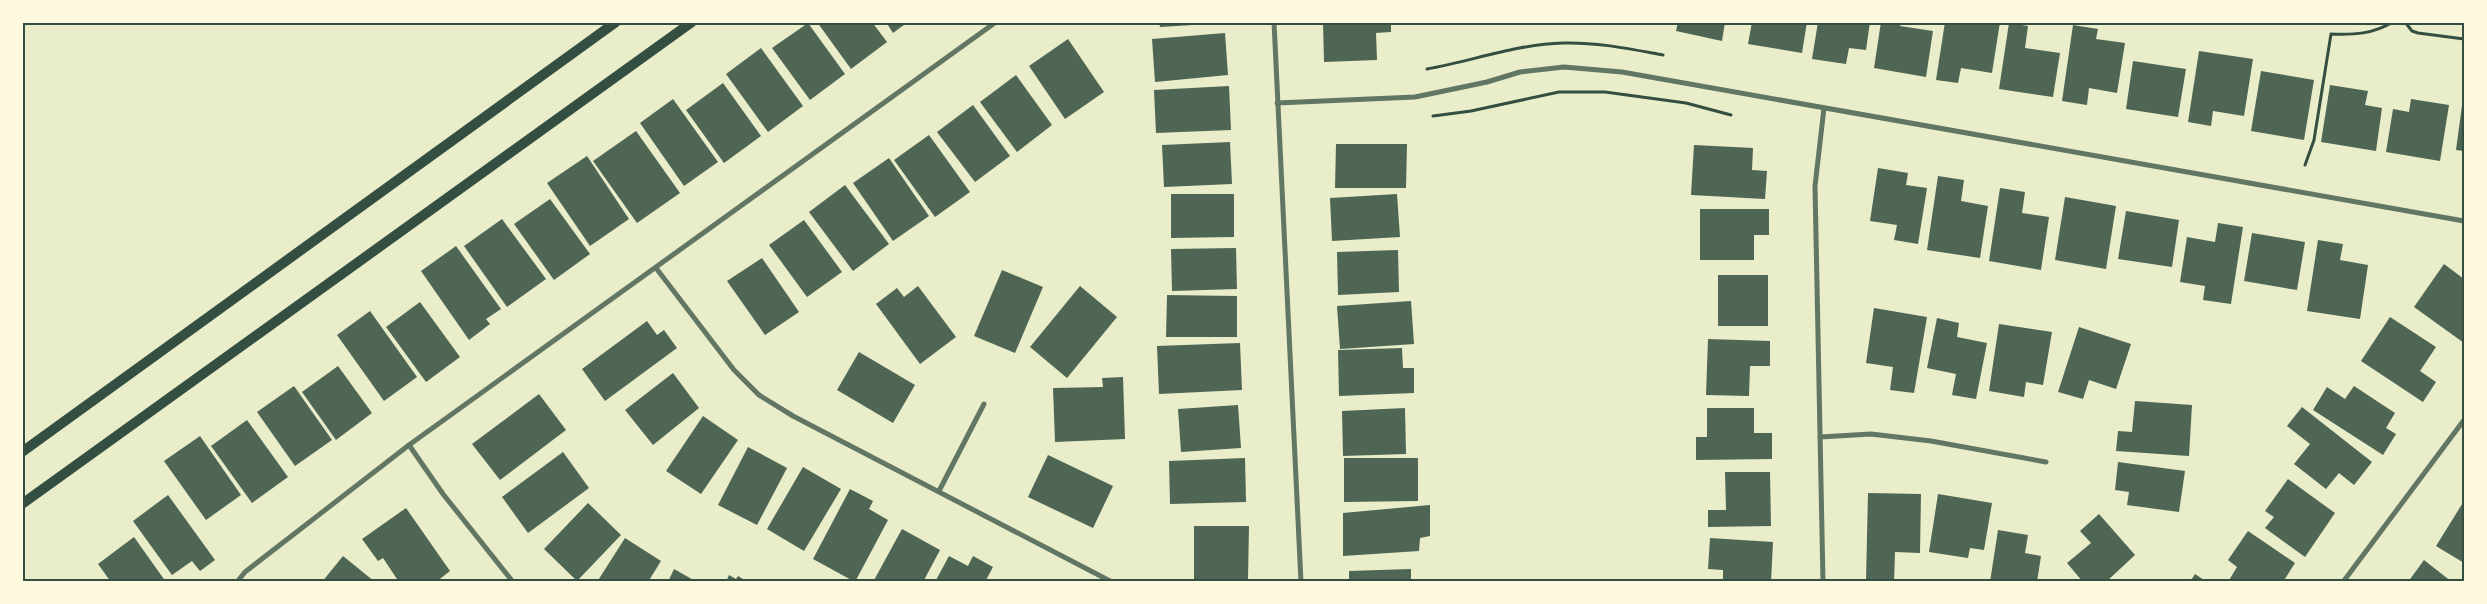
<svg xmlns="http://www.w3.org/2000/svg" width="2487" height="604" font-family="'Titillium Web',sans-serif">
	<style>
		.building { fill: #4f6655 }
		.lines { fill: none; stroke-linecap: round; stroke-linejoin: round }
		.path { stroke: #344e41; stroke-width: 3 }
		.minor { stroke: #617663; stroke-width: 5 }
		.secondary { stroke: #344e41; stroke-width: 10 }
		.neatline { fill: none; stroke: #344e41; stroke-width: 2 }
	</style>
	<rect width="100%" height="100%" fill="#e9edc9"/>
	<g class="building">
		<path d="M817 22H872L887 42 851 69Z"/>
		<path d="M886 22H908L893 33Z"/>
		<path d="M1159 22H1209V24L1160 27Z"/>
		<path d="M1323 22H1391V32L1376 33 1377 60 1324 62Z"/>
		<path d="M1678 22H1725L1722 41 1676 31Z"/>
		<path d="M1752 22H1807L1802 53 1748 44Z"/>
		<path d="M1818 22H1870L1866 50 1849 48 1846 64 1812 59Z"/>
		<path d="M1881 22H1901L1900 26 1933 31 1926 77 1874 68Z"/>
		<path d="M1945 22H2000L1992 73 1961 68 1958 83 1936 80Z"/>
		<path d="M808 23 845 74 810 100 772 48Z"/>
		<path d="M2009 23 2028 26 2025 48 2060 53 2053 97 1999 89Z"/>
		<path d="M2073 25 2098 29 2096 39 2125 43 2117 93 2089 88 2087 105 2062 101Z"/>
		<path d="M1225 33 1228 75 1155 82 1152 39Z"/>
		<path d="M1068 39 1104 92 1065 119 1029 66Z"/>
		<path d="M761 48 803 106 768 132 726 74Z"/>
		<path d="M2199 51 2253 59 2244 116 2213 111 2211 126 2188 122Z"/>
		<path d="M2133 61 2186 69 2178 117 2126 109Z"/>
		<path d="M2261 71 2314 80 2304 140 2251 131Z"/>
		<path d="M1016 75 1052 125 1017 152 980 102Z"/>
		<path d="M723 83 761 136 724 163 686 110Z"/>
		<path d="M2330 85 2368 91 2365 105 2382 108 2376 151 2321 142Z"/>
		<path d="M1229 86 1231 130 1156 133 1154 90Z"/>
		<path d="M2463 98H2464V151L2456 150Z"/>
		<path d="M673 99 718 162 684 186 640 123Z"/>
		<path d="M2411 99 2449 105 2440 161 2386 152 2393 109 2409 112Z"/>
		<path d="M973 105 1010 156 975 182 937 132Z"/>
		<path d="M636 131 680 193 637 223 593 161Z"/>
		<path d="M929 135 970 192 935 217 894 160Z"/>
		<path d="M1230 142 1232 184 1164 187 1162 145Z"/>
		<path d="M1336 144H1407L1406 188H1335Z"/>
		<path d="M1694 145 1753 148 1752 170 1767 171 1765 199 1691 195Z"/>
		<path d="M587 156 629 219 590 246 547 183Z"/>
		<path d="M889 158 929 216 893 241 853 183Z"/>
		<path d="M1878 168 1908 173 1906 185 1927 188 1918 244 1894 240 1897 225 1870 221Z"/>
		<path d="M1938 176 1964 180 1961 201 1988 206 1980 258 1927 250Z"/>
		<path d="M845 185 889 244 853 271 809 212Z"/>
		<path d="M2000 188 2025 192 2022 213 2049 217 2041 270 1989 261Z"/>
		<path d="M1171 194H1234V237L1171 238Z"/>
		<path d="M1397 194 1400 237 1332 241 1330 198Z"/>
		<path d="M2065 197 2116 206 2106 269 2055 260Z"/>
		<path d="M550 199 590 254 554 280 514 224Z"/>
		<path d="M1700 209H1769V235H1754V260H1700Z"/>
		<path d="M2126 211 2179 220 2172 267 2118 259Z"/>
		<path d="M502 219 546 279 507 307 464 246Z"/>
		<path d="M804 220 842 272 807 297 769 245Z"/>
		<path d="M2218 223 2243 227 2231 304 2203 300 2205 286 2180 282 2187 237 2215 242Z"/>
		<path d="M2252 233 2305 242 2297 290 2244 281Z"/>
		<path d="M2318 240 2343 244 2340 260 2368 265 2360 319 2307 311Z"/>
		<path d="M456 246 501 309 486 319 490 324 469 340 421 271Z"/>
		<path d="M1236 248 1237 289 1172 291 1171 249Z"/>
		<path d="M1398 250 1399 292 1338 295 1337 252Z"/>
		<path d="M762 258 799 312 765 335 727 281Z"/>
		<path d="M2444 264 2464 279V343L2414 307Z"/>
		<path d="M1002 270 1043 287 1015 353 974 336Z"/>
		<rect x="1718" y="275" width="50" height="51"/>
		<path d="M918 286 956 337 920 364 876 304 897 288 904 297Z"/>
		<path d="M1080 286 1117 317 1067 378 1030 347Z"/>
		<path d="M1167 295 1237 296V337H1166Z"/>
		<path d="M1411 301 1414 344 1340 349 1337 306Z"/>
		<path d="M420 302 460 357 426 382 386 327Z"/>
		<path d="M1874 308 1927 317 1914 393 1890 390 1893 367 1866 363Z"/>
		<path d="M370 311 417 377 384 401 337 335Z"/>
		<path d="M2390 317 2436 347 2420 371 2436 382 2423 402 2361 361Z"/>
		<path d="M1937 318 1959 323 1957 337 1987 343 1976 399 1952 395 1956 374 1927 368Z"/>
		<path d="M647 321 657 335 664 330 677 348 605 401 582 369Z"/>
		<path d="M1999 324 2052 332 2043 385 2026 382 2024 397 1989 391Z"/>
		<path d="M2079 327 2131 344 2116 389 2089 380 2083 399 2058 392Z"/>
		<path d="M1708 339 1770 341V366H1750L1749 396 1706 395Z"/>
		<path d="M1240 343 1242 390 1159 394 1157 346Z"/>
		<path d="M1402 348 1403 368H1414V393L1339 396 1338 350Z"/>
		<path d="M859 352 915 385 893 423 837 390Z"/>
		<path d="M338 366 372 413 336 440 302 392Z"/>
		<path d="M673 373 699 408 653 445 625 410Z"/>
		<path d="M1123 377 1125 439 1055 442 1053 388 1103 387 1102 378Z"/>
		<path d="M294 386 332 440 295 466 257 412Z"/>
		<path d="M2354 386 2395 413 2386 428 2396 434 2383 455 2313 410 2327 387 2345 399Z"/>
		<path d="M539 394 566 430 500 480 472 444Z"/>
		<path d="M2135 401 2192 405 2189 456 2116 451 2118 431 2132 432Z"/>
		<path d="M1238 405 1241 448 1181 452 1178 409Z"/>
		<path d="M2302 407 2372 462 2354 485 2339 473 2326 489 2294 464 2310 444 2287 426Z"/>
		<path d="M1405 408 1406 454 1343 456 1342 411Z"/>
		<path d="M1707 408H1754V433H1772V459L1696 460V437H1707Z"/>
		<path d="M703 416 738 440 701 494 666 471Z"/>
		<path d="M247 420 288 477 252 503 211 446Z"/>
		<path d="M200 436 241 495 206 520 164 461Z"/>
		<path d="M748 447 787 468 757 525 718 505Z"/>
		<path d="M563 452 589 488 528 533 502 497Z"/>
		<path d="M1048 455 1113 486 1093 528 1028 497Z"/>
		<path d="M1245 458 1246 502 1170 504 1169 461Z"/>
		<path d="M1344 458H1418V501L1344 502Z"/>
		<path d="M2118 462 2185 471 2179 512 2127 505 2129 492 2115 490Z"/>
		<path d="M803 467 841 489 804 551 767 529Z"/>
		<path d="M1725 472H1770L1771 526 1708 527V510H1726Z"/>
		<path d="M2288 479 2335 513 2305 557 2265 528 2274 517 2265 511Z"/>
		<path d="M850 489 873 501 869 509 888 520 855 582 813 559Z"/>
		<path d="M1868 493 1921 494 1920 553 1895 552 1894 582H1866Z"/>
		<path d="M1938 494 1992 503 1984 550 1970 548 1968 558 1929 552Z"/>
		<path d="M168 495 215 560 200 571 192 561 172 575 133 521Z"/>
		<path d="M2464 501V563L2436 546Z"/>
		<path d="M588 503 621 535 577 581 544 549Z"/>
		<path d="M1430 505V536L1420 538 1419 551 1343 556V513Z"/>
		<path d="M406 508 450 571 436 582H399L383 558 378 561 362 539Z"/>
		<path d="M2099 514 2135 555 2106 582H2083L2067 563 2091 543 2080 531Z"/>
		<path d="M1194 526H1249L1248 579H1194Z"/>
		<path d="M902 529 940 550 923 582H873Z"/>
		<path d="M1998 530 2028 535 2025 553 2041 556 2037 582H1990Z"/>
		<path d="M2248 531 2295 563 2283 582H2228L2237 567 2228 560Z"/>
		<path d="M134 537 166 582H111L98 564Z"/>
		<path d="M625 538 661 561 648 582H597Z"/>
		<path d="M1710 538 1773 542 1771 582H1723V570L1708 569Z"/>
		<path d="M343 556 375 582H322Z"/>
		<path d="M949 556 968 566 973 556 993 567 985 582H935Z"/>
		<path d="M2424 560 2452 582H2408Z"/>
		<path d="M674 569 697 582H668Z"/>
		<path d="M1411 569V582H1349V571Z"/>
		<path d="M2195 574 2207 582H2190Z"/>
		<path d="M729 575 736 579 738 576 748 582H726Z"/>
	</g>
	<g class="lines">
		<g class="path">
			<path d="M2405 22 2412 31 2418 33 2464 39"/>
			<path d="M1427 69C1472 61 1518 44 1563 43 1597 42 1630 49 1663 55"/>
			<path d="M1433 116 1471 111 1559 92H1605L1686 103 1731 115"/>
			<path d="M2305 165 2314 140 2331 34C2354 35 2373 34 2393 22"/>
		</g>
		<g class="minor">
			<path d="M1274 22 1301 582"/>
			<path d="M1277 103 1415 97 1487 82 1520 72 1564 67 1622 72 2464 221"/>
			<path d="M656 268 734 370 759 395 793 416 1112 582"/>
			<path d="M1820 437 1871 434 1931 441 2046 462"/>
			<path d="M409 445 443 494 513 582"/>
			<path d="M939 491 984 404"/>
			<path d="M237 582 245 572 409 445 996 22"/>
			<path d="M1823 582 1815 186 1824 108"/>
			<path d="M2343 582 2464 420"/>
		</g>
		<g class="secondary">
			<path d="M22 452 616 22"/>
			<path d="M22 504 692 22"/>
		</g>
	</g>
	<rect width="2487" height="604" fill="none" stroke="#fefae0" stroke-width="48"/>
	<rect x="24" y="24" width="2439" height="556" class="neatline"/>
</svg>
